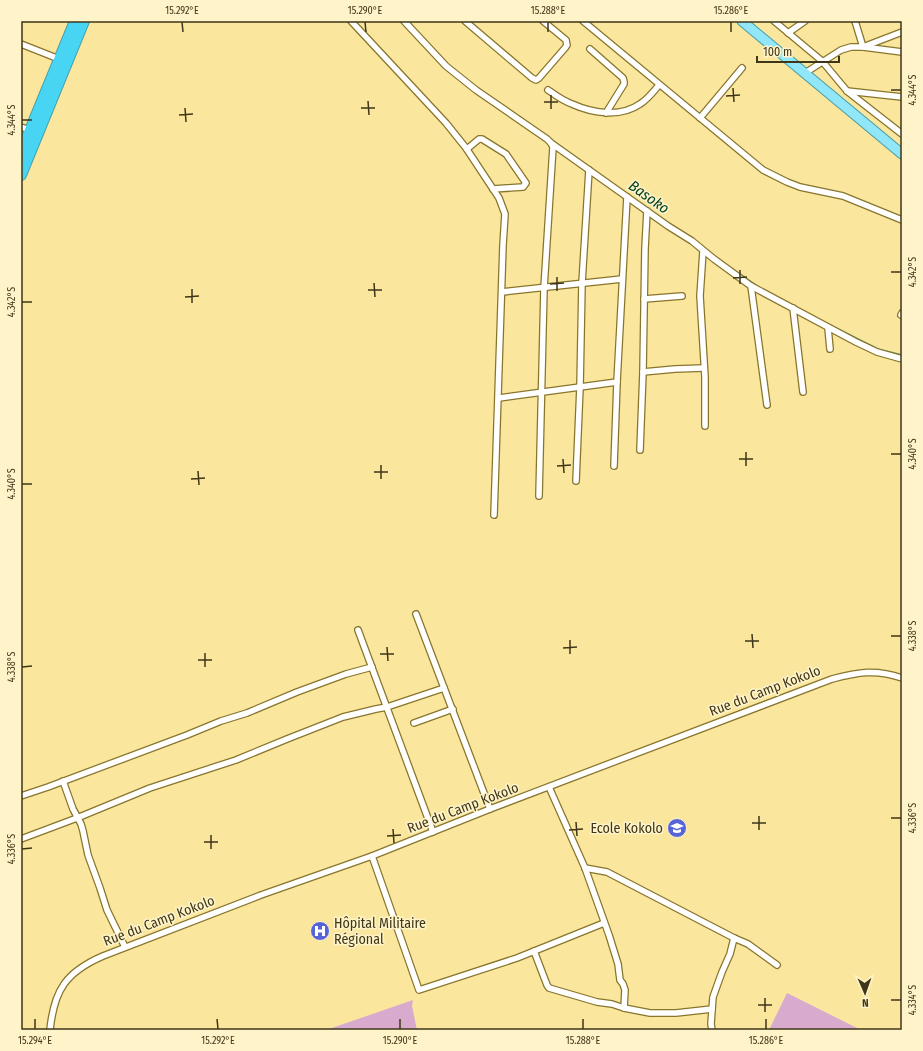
<svg xmlns="http://www.w3.org/2000/svg" width="923" height="1051" font-family="'Fira Sans Condensed',sans-serif">
	<style>
		.green { fill: #d8aacd }
		.lines { fill: none; stroke-linecap: round; stroke-linejoin: round }
		.stream { stroke: #598d62; stroke-width: 1.5 }
		.street-casing { stroke: #88752c; stroke-width: 8 }
		.primary-casing { stroke: #449da6; stroke-width: 11 }
		.highway-casing { stroke: #449da6; stroke-width: 12 }
		.street { stroke: #fff; stroke-width: 5.5 }
		.primary { stroke: #91e6f8; stroke-width: 9 }
		.highway { stroke: #48d5f3; stroke-width: 10 }
		.ticks { fill: none; stroke: #3e3618; stroke-width: 1.5 }
		.labels { text-anchor: middle; dominant-baseline: central; stroke-width: 3; stroke-linejoin: round; paint-order: stroke }
		.street-label { font-size: 14px; fill: #3e3618; stroke: #fff3c9 }
		.poi-label { font-size: 14px; fill: #3e3618; stroke: #fff3c9; text-anchor: end }
		.water-label { font-size: 15px; font-style: italic; fill: #004121; stroke: #fff3c9 }
		.neatline { fill: none; stroke: #3e3618; stroke-width: 1.5 }
		.ticks-label { font-size: 10px; text-anchor: middle; fill: #3e3618 }
	</style>
	<rect width="100%" height="100%" fill="#fae69d"/>
	<g class="green">
		<path d="M787 993 859 1029V1030H769Z"/>
		<path d="M413 1000 412 1006 417 1030H326Z"/>
	</g>
	<g class="lines">
		<g class="stream">
			<path d="M501 104 524 120"/>
			<path d="M552 140 570 153"/>
			<path d="M731 268 759 287"/>
			<path d="M820 320 878 349 902 355"/>
		</g>
		<defs>
			<g id="street">
				<path d="M351 21 446 123 466 148 499 198 505 214 503 245 494 515"/>
				<path d="M404 21 446 66 476 90 547 139 551 143 553 147 544 288 539 496"/>
				<path d="M465 21 532 78 536 80 539 78 565 48 567 45 566 40 543 21"/>
				<path d="M583 21 763 170 787 182 800 187 843 196 902 220"/>
				<path d="M774 21 822 61 847 91 902 134"/>
				<path d="M855 21 863 47 902 52"/>
				<path d="M788 33 805 21"/>
				<path d="M21 44 59 59"/>
				<path d="M590 49 623 78 624 82V84L606 113"/>
				<path d="M805 73 841 50 851 47H863L902 32"/>
				<path d="M548 90C555 95 563 101 572 104 592 113 620 118 640 104 648 99 653 92 659 85"/>
				<path d="M847 91 902 97"/>
				<path d="M700 118 742 68"/>
				<path d="M21 127 30 130"/>
				<path d="M551 143 668 226 692 241 714 259 751 286 856 342 877 352 902 359"/>
				<path d="M467 149 479 139H482L506 154 526 183 523 187 493 189"/>
				<path d="M703 251 700 296 705 377V426"/>
				<path d="M751 286 767 405"/>
				<path d="M502 292 622 279"/>
				<path d="M644 299 682 296"/>
				<path d="M793 308 803 392"/>
				<path d="M901 315 902 313"/>
				<path d="M828 328 830 349"/>
				<path d="M643 372 675 369 704 368"/>
				<path d="M499 398 617 382 627 197"/>
				<path d="M640 450 643 372 645 248 647 211"/>
				<path d="M614 466 617 382"/>
				<path d="M576 481 580 387 582 283 589 170"/>
				<path d="M416 614 490 809"/>
				<path d="M358 630 433 832"/>
				<path d="M414 723 453 709"/>
				<path d="M63 781 73 809 81 824 83 831 88 855 100 888 107 910 125 947"/>
				<path d="M549 787 585 868 609 935 618 964 620 980 623 984 625 990 624 1008"/>
				<path d="M21 796 48 787 187 735 221 721 247 713 297 692 346 674 372 667"/>
				<path d="M21 839 77 818 150 788 236 760 287 739 343 717 376 709 387 707 444 688"/>
				<path d="M372 856 419 990 517 958 604 923"/>
				<path d="M585 868 607 872 734 938 748 944 777 965"/>
				<path d="M534 951 547 985 549 988 597 1002 612 1004 624 1008 650 1013H676L712 1009"/>
				<path d="M50 1030C54 990 66 972 103 956L261 895 372 856 490 809 832 679C858 672 876 669 902 678"/>
				<path d="M712 1030 711 1024 713 997 722 972 730 954 734 938"/>
			</g>
			<path id="primary" d="M742 21 902 154"/>
			<g id="highway">
				<path d="M21 152 75 21"/>
				<path d="M21 175 84 21"/>
			</g>
		</defs>
		<use href="#street" class="street-casing"/>
		<use href="#primary" class="primary-casing"/>
		<use href="#highway" class="highway-casing"/>
		<use href="#street" class="street"/>
		<use href="#primary" class="primary"/>
		<use href="#highway" class="highway"/>
	</g>
	<path class="ticks" d="M182 22 183 32M365 22 366 32M548 22V32M731 22V32M733 88 734 102M891 90H901M551 95V109M726 96 740 95M368 101 369 115M544 102H558M185 108 186 122M361 108H375M179 115 193 114M22 120H32M740 270V284M891 272H901M557 277V291M733 278 747 277M374 283 375 297M550 284 564 283M192 289V303M368 290H382M185 297 199 296M22 302H32M746 452V466M891 454H901M563 459 564 473M739 459H753M381 465V479M557 466 571 465M198 471 199 485M374 472H388M191 479 205 478M22 484H32M752 634 753 648M891 636H901M570 640V654M745 641H759M387 647 388 661M563 648 577 647M205 653V667M380 654H394M198 660H212M22 667 32 666M759 816V830M891 818H901M576 822 577 836M752 823H766M393 829 394 843M569 830 583 829M211 835V849M387 836 401 835M204 842H218M22 849 32 848M765 998V1012M891 1000H901M758 1005H772M35 1019V1029M217 1019 218 1029M400 1019V1029M583 1019V1029M766 1019V1029"/>
	<defs>
		<symbol id="school-disc" viewBox="-11 -11 22 22"><circle r="9.5" fill="#5663d9" stroke="#fff3c9"/><path d="M0-5L7-2L0 1L-7-2ZM-4 1L0 2.5L4 1V4Q0 6-4 4Z" fill="#fff"/></symbol>
		<symbol id="hospital-disc" viewBox="-11 -11 22 22"><circle r="9.5" fill="#5663d9" stroke="#fff3c9"/><path d="M-5-5h3v3.5h4V-5h3V5h-3V1.5h-4V5h-3Z" fill="#fff"/></symbol>
	</defs>
	<g fill-rule="evenodd">
		<use href="#school-disc" x="666" y="817" width="22" height="22"/>
		<use href="#hospital-disc" x="309" y="920" width="22" height="22"/>
	</g>
	<g class="labels">
		<g class="street-label">
			<text transform="translate(765 691) rotate(-21)">Rue du Camp Kokolo</text>
			<text transform="translate(463 808) rotate(-21)">Rue du Camp Kokolo</text>
			<text transform="translate(159 921) rotate(-21)">Rue du Camp Kokolo</text>
		</g>
		<g class="poi-label">
			<text x="663" y="828">Ecole Kokolo</text>
			<text x="334" y="923" text-anchor="start">Hôpital Militaire<tspan x="334" dy="16">Régional</tspan></text>
		</g>
		<g class="water-label">
			<text transform="translate(649 197) rotate(35)">Basoko</text>
		</g>
	</g>
	<rect width="923" height="1051" fill="none" stroke="#fff3c9" stroke-width="44"/>
	<g transform="translate(865 993) rotate(178)" stroke="#fff3c9" stroke-width="3" paint-order="stroke">
	<path d="M0-3L7 15L0 10L-7 15Z" fill="#3e3618"/>
	<text y="-6" font-size="11" font-weight="bold" text-anchor="middle" fill="#3e3618">N</text>
	</g>
	<path d="M757 56v6h82v-6" fill="none" stroke="#3e3618" stroke-width="2"/>
	<text x="763" y="56" font-size="12" fill="#3e3618" stroke="#fff3c9" stroke-width="3" paint-order="stroke">100 m</text>
	<rect x="22" y="22" width="879" height="1007" class="neatline"/>
	<g class="ticks-label">
		<text x="182" y="14">15.292°E</text>
		<text x="365" y="14">15.290°E</text>
		<text x="548" y="14">15.288°E</text>
		<text x="731" y="14">15.286°E</text>
		<text transform="translate(912 90) rotate(-90)" y="4">4.344°S</text>
		<text transform="translate(11 120) rotate(-90)" y="4">4.344°S</text>
		<text transform="translate(912 272) rotate(-90)" y="4">4.342°S</text>
		<text transform="translate(11 302) rotate(-90)" y="4">4.342°S</text>
		<text transform="translate(912 454) rotate(-90)" y="4">4.340°S</text>
		<text transform="translate(11 484) rotate(-90)" y="4">4.340°S</text>
		<text transform="translate(912 636) rotate(-90)" y="4">4.338°S</text>
		<text transform="translate(11 667) rotate(-90)" y="4">4.338°S</text>
		<text transform="translate(912 818) rotate(-90)" y="4">4.336°S</text>
		<text transform="translate(11 849) rotate(-90)" y="4">4.336°S</text>
		<text transform="translate(912 1000) rotate(-90)" y="4">4.334°S</text>
		<text x="35" y="1044">15.294°E</text>
		<text x="218" y="1044">15.292°E</text>
		<text x="400" y="1044">15.290°E</text>
		<text x="583" y="1044">15.288°E</text>
		<text x="766" y="1044">15.286°E</text>
	</g>
</svg>
